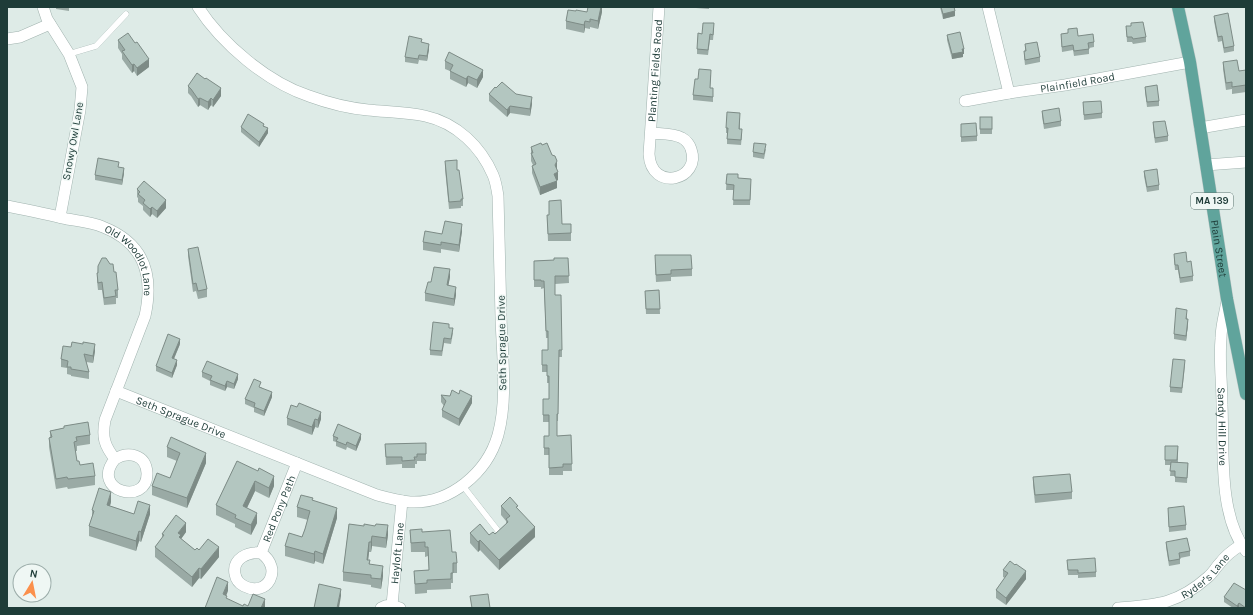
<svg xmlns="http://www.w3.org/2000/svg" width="1253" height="615" font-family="Karla,sans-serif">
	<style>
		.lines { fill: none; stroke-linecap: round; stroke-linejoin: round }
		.lane-casing { stroke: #a1b3af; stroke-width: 6 }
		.street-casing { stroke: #a1b3af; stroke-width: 12 }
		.primary-casing { stroke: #c0c8c7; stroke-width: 13 }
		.lane { stroke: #fff; stroke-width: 5.5 }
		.street { stroke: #fff; stroke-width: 11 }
		.primary { stroke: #60a49c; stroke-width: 12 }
		.wall { fill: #9aaaa5 }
		.shaded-wall { fill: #7d8b86 }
		.building { fill: #b3c6c0; stroke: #7d8b86 }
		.labels { text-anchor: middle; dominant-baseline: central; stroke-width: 3; stroke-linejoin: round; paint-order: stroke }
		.shield { fill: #eff7f4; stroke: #5d7470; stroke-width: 1 }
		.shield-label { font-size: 10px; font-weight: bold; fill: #1e3c38 }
		.street-label { font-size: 11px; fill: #1e3c38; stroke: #eff7f4 }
	</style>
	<rect width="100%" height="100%" fill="#deebe7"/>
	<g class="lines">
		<defs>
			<g id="lane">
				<path d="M69 54 96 46 126 14"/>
				<path d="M463 486 499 532"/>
			</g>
			<g id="street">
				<path d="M43 7 47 19 69 54 82 87 80 110 60 217"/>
				<path d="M988 7 1009 93"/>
				<path d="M7 39 20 37 50 24"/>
				<path id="s1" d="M965 101 1009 93 1065 85 1190 62"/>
				<path d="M1200 128 1246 120"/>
				<path id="s2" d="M651 133C660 134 673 133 682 138 686 140 690 145 691 149 702 180 651 193 649 154L659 7"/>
				<path d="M1206 165 1246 162"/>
				<path id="s3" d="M7 206C27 210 47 214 67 219 78 221 92 222 103 227 144 243 154 275 145 316L105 420C102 437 104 445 115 459 89 491 148 507 147 473 146 454 128 451 115 459"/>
				<path id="s4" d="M1227 301C1225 313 1221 326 1221 338 1219 360 1222 383 1222 405 1224 449 1218 515 1246 551"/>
				<path id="s5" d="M116 391 377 495C388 498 399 501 410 502 450 504 487 473 498 435 508 399 502 354 501 317 500 277 499 236 498 196 497 189 496 182 493 175 481 147 457 123 425 116 406 112 387 112 368 110 348 108 328 103 309 96 267 82 222 44 198 7"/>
				<path id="s6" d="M261 553C284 569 267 598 244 586 240 584 236 580 235 574 232 559 248 551 261 553L297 463"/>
				<path id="s7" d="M392 605 402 501"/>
				<path d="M381 608C388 604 393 605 400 608"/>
				<path id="s8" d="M1118 608C1156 605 1178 604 1208 577 1213 573 1216 567 1220 563 1226 555 1233 550 1241 545"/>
			</g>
			<g id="primary">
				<path id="s9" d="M1178 7 1190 62 1227 299 1246 394"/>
			</g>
		</defs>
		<use href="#lane" class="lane-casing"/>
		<use href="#street" class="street-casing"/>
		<use href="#primary" class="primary-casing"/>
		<use href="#lane" class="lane"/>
		<use href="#street" class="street"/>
		<use href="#primary" class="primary"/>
	</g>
	<g class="wall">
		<path d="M56 7H69V11L56 9Z"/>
		<path d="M602 7V12L598 29 590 27V29L585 28 584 33 566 29V21L576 11 587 12Z"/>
		<path d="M696 7H709V9L696 8Z"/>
		<path d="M940 7H954L955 16 943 19Z"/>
		<path d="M1214 16 1234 46V51L1224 53 1222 41 1218 42 1214 21Z"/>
		<path d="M1131 23 1146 37V42L1133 44 1132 42H1127L1126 26H1131Z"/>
		<path d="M714 29 713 40H710L708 55 697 54V49L702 34Z"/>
		<path d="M1068 29 1078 36 1094 42V47L1089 48V54L1074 56 1073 50 1062 52 1061 39V34L1068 33Z"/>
		<path d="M947 35 964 54H963V57L952 59 947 40Z"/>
		<path d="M118 40 135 43 149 67 137 76 134 71 132 73 122 59V54L118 48Z"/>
		<path d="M422 42 429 49 427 61 419 60 418 64 405 62V57Z"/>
		<path d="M1025 44 1040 57V62L1025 65 1024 56V51H1025Z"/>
		<path d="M445 61 483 77 477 88 468 83 466 87 450 79V71L445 69Z"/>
		<path d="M1223 62 1239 71 1246 70V92L1232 94V89L1226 90 1223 69Z"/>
		<path d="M711 75 710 88 713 93V102L693 100V95L698 79Z"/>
		<path d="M188 86 221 96 213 107 211 105 208 110 200 105 198 107 191 96 188 93Z"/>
		<path d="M1145 87 1159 101V106L1147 107 1145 92Z"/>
		<path d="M496 88 516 94 532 104 530 116 510 113 507 117 489 101V94Z"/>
		<path d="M1083 102 1102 113V118L1084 120Z"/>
		<path d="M1042 111 1061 121V126L1044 129 1042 116Z"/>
		<rect x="980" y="117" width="12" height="17"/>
		<path d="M740 118V129L742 135 741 145 727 144V133H726V128Z"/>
		<path d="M1153 122 1168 136V141L1155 143 1153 128Z"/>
		<path d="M961 124 977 136V141L961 142Z"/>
		<path d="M264 126 268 133 259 147 241 132V127Z"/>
		<path d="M542 145 557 168 558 180H557V188L540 195 532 173V166L533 165 531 161V147Z"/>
		<path d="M766 149 764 159 753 157V152Z"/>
		<path d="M445 161 457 170 463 199V206H461V208L449 209 445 169Z"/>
		<path d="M119 167 124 173 122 185 95 180V175Z"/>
		<path d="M1144 171 1159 185V190L1147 192 1144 176Z"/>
		<path d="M727 174 751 184 750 205H733L734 190H726Z"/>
		<path d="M137 189 166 208 157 218 152 214 150 217 143 210V206L138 202V198L137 197Z"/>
		<path d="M547 215 562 224H571V241H548Z"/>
		<path d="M462 231 459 252 441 249V253L423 250V242L442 234Z"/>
		<path d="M188 249 207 289V297L198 299 196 291 193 292 188 256Z"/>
		<path d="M1174 254 1187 262 1193 276V281L1180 283 1178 270H1175L1174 259Z"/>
		<path d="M568 258 569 283 555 284V295L562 350V357H559L558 421H557V436L571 435 572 471H563V475H549V455H544V436H549V422H543V399H549V383H547V372H542V350H548V338H546L544 288 541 289V287H534V261L554 260Z"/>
		<path d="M655 263 692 269V276L671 277V281L656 282Z"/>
		<path d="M98 266 114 272 118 290V298H116V304L104 305 102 290H98L97 281Z"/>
		<path d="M450 277 448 285 456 295 454 306 425 301V293L431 282Z"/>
		<path d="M659 290 660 314H646L645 291Z"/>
		<path d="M1187 315V319L1188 324 1186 341 1174 339V334Z"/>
		<path d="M449 328 453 333 451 344 444 343 442 356 430 355V350Z"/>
		<path d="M180 344 174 359 177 365 172 378 156 371V366Z"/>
		<path d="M95 351 93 363 86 362 89 372V379L71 376V375L67 374V368L61 367V359Z"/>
		<path d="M1185 365 1182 393 1170 392V387Z"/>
		<path d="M202 372 238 379 234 389 227 387 225 391 210 385V381L202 377Z"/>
		<path d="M261 387 272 397 264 416 254 412V408L245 404V399Z"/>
		<path d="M441 395 472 403 459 426 442 417V410L444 406 441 402Z"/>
		<path d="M287 418 321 419 318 428 315 427 312 435 287 425Z"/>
		<path d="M64 426 90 435V444L77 446V451H75L77 461 80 465 95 476V485L68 489 67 487 56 489 49 447V438L50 437V431L64 428Z"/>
		<path d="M333 436 361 439 356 451 347 447 346 450 336 446V442L333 441Z"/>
		<path d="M385 444 426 454V461H417V464H415V468H402V464L386 465Z"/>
		<path d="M1165 446H1178V463H1188L1187 483 1175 482V476H1170L1171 465H1165Z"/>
		<path d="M167 447 206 463 187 508 152 495V486L170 478 177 461 167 457Z"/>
		<path d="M237 461 274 486 269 498 255 491 247 508 257 523 251 535 235 527V524L216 515V505Z"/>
		<path d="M1033 477 1072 492V499L1035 503 1033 485Z"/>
		<path d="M313 501 337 518 323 564 315 561 314 564 285 556V546L302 537 308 520 297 517V507Z"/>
		<path d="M111 502 110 506 134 514H150L141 542 139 541 136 551 89 536V526L92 517V510Z"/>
		<path d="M501 506 518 509 535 537 499 570 480 550 478 552 470 543V533L489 535 495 534 506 524V521L501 515Z"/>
		<path d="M1168 508 1186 525V530L1169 532Z"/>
		<path d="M349 524 388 535 386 548 372 546 371 552H369L368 560 370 564 383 576 381 589 371 587V585L343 581V572Z"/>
		<path d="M410 530 422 532 452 552 457 563V573H453V583H451V589L427 590V593L415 594 414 571 429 570 428 556 425 557V552H411Z"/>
		<path d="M186 532 181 539 195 550H199L219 557 201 579 199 578 192 587 155 557V547L162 538V534Z"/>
		<path d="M1166 542 1190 551V556L1180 558V564L1169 566 1166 547Z"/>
		<path d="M1067 560 1096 572V577L1078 578V575H1068Z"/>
		<path d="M1003 570 1026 579 1006 605 996 598V590L1005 578 1003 577Z"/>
		<path d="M1246 590V608H1233L1224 602V597Z"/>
	</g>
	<g class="shaded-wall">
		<path d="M601 7H602V12L598 29V21Z"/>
		<path d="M955 11V16L943 19V14Z"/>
		<path d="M585 21V28L584 33V25Z"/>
		<path d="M429 44V49L427 61V56Z"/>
		<path d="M962 49H964V54H963V57L952 59V54Z"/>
		<path d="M149 59V67L137 76V68Z"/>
		<path d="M134 64V71L132 73V65Z"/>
		<path d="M483 70V77L477 88V80Z"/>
		<path d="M468 76V83L466 87V79Z"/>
		<path d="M221 88V96L213 107V100Z"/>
		<path d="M532 97V104L530 116V109Z"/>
		<path d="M200 98V105L198 107V99Z"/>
		<path d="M211 98V105L208 110V102Z"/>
		<path d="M510 106V113L507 117V110Z"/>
		<path d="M268 128V133L259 147V142Z"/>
		<path d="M557 161V168L555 172V165Z"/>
		<path d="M124 168V173L122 185V180Z"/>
		<path d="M558 172V180L554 181V174Z"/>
		<path d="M557 181V188L540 195V187Z"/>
		<path d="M166 200V208L157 218V211Z"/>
		<path d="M152 207V214L150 217V209Z"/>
		<path d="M462 224V231L459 252V245Z"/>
		<path d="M450 269V277L447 293V285Z"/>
		<path d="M456 287V295L454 306V299Z"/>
		<path d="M1188 319V324L1186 341V336Z"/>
		<path d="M180 339V344L172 363V358Z"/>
		<path d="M95 344V351L93 363V356Z"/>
		<path d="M177 360V365L172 378V373Z"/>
		<path d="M238 374V379L234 389V384Z"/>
		<path d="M227 381V387L225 391V386Z"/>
		<path d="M272 392V397L264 416V411Z"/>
		<path d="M472 396V403L459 426V419Z"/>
		<path d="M321 412V419L318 428V420Z"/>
		<path d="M315 419V427L312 435V427Z"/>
		<path d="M361 434V439L356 451V446Z"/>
		<path d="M206 453V463L187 508V498Z"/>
		<path d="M274 476V486L269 498V488Z"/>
		<path d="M255 481V491L243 516V506Z"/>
		<path d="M111 492V502L107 515V505Z"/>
		<path d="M150 505V514L141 542V532Z"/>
		<path d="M337 508V518L323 564V554Z"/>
		<path d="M257 513V523L251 535V525Z"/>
		<path d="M186 523V532L181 539V545L178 533Z"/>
		<path d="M388 525V535L386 548V538Z"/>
		<path d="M535 527V537L499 570V560Z"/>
		<path d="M139 531V541L136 551V541Z"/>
		<path d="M372 536V546L371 552V542Z"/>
		<path d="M480 540V550L478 552V542Z"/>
		<path d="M369 542V552L367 570V560Z"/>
		<path d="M219 547V557L201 579V569Z"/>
		<path d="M315 551V561L314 564V554Z"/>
		<path d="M383 566V576L381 589V579Z"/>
		<path d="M199 568V578L192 587V577Z"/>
		<path d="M1026 571V579L1006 605V598Z"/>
		<path d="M228 582V591L223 604V594Z"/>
		<path d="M341 589V596L339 608H337Z"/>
		<path d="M265 599V608H261Z"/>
		<path d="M1239 603V608H1237V606Z"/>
	</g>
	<g class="building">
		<path d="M588 7H601L598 21 590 19V22L585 21 584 25 566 21 568 10 576 11V10L587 12Z"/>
		<path d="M941 7H954L955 11 943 14Z"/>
		<path d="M1228 13 1234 46 1224 48 1222 36 1218 37 1214 16Z"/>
		<path d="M1143 22 1146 37 1133 39 1132 37H1127L1126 26H1131V23Z"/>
		<path d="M703 23H714L713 35 710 34 708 50 697 49 698 33 702 34Z"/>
		<path d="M1077 28 1078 36 1093 34 1094 42 1088 43 1089 49 1074 51 1073 45 1062 47 1061 34 1068 33V29Z"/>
		<path d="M960 32 964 49H962L963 52 952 54 947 35Z"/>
		<path d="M128 33 135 43 137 42 149 59 137 68 134 64 132 65 122 51 125 50 118 40Z"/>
		<path d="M409 36 422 39 421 42 429 44 427 56 419 55 418 59 405 57Z"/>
		<path d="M1037 42 1040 57 1025 60 1024 51H1026L1025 44Z"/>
		<path d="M449 52 483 70 477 80 468 76 466 79 450 71 453 65 445 61Z"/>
		<path d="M1237 60 1239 71 1246 70V85L1232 87V82L1226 83 1223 62Z"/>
		<path d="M699 69 711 70 710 88H713V97L693 95 695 79H698Z"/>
		<path d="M197 73 205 79 206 78 221 88 213 100 211 98 208 102 200 98 198 99 191 89 188 86Z"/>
		<path d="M502 82 516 94 532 97 530 109 510 106 507 110 489 94 495 87 496 88Z"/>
		<path d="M1157 85 1159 101 1147 102 1145 87Z"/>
		<path d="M1101 101 1102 113 1084 115 1083 102Z"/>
		<path d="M1059 108 1061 121 1044 124 1042 111Z"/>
		<path d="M727 112 740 113 739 129H742L741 140 727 139 728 128H726Z"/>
		<path d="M248 114 264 124 263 126 268 128 259 142 241 127Z"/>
		<rect x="980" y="117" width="12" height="12"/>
		<path d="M1165 121 1168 136 1155 138 1153 122Z"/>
		<path d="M976 123 977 136 961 137V124Z"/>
		<path d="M541 143 542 145 547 143 552 155 555 156 557 161 555 165 558 172 554 174 557 181 540 187 532 166 536 164 531 153H533L531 147Z"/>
		<path d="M754 143 766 144 764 154 753 152Z"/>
		<path d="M98 158 119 162 118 167 124 168 122 180 95 175Z"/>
		<path d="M457 160V170H459L463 199H461V201L449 202 445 161Z"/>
		<path d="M1157 169 1159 185 1147 187 1144 171Z"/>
		<path d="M727 174H738V178L751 179 750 200H733L734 185 726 184Z"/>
		<path d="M144 181 166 200 157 211 152 207 150 209 143 203 145 200 138 194 140 192 137 189Z"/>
		<path d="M561 200 562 224H571V233L548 234 547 215H549V201Z"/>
		<path d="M445 221 462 224 459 245 441 242V245L423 242 425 231 442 234Z"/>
		<path d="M198 247 207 289 198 291 196 283 193 284 188 249Z"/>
		<path d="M1186 252 1187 262 1191 261 1193 276 1180 278 1178 265H1175L1174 254Z"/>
		<path d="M655 255H691L692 269 671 270V274L656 275Z"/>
		<path d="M102 258H106L110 264H113L114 272H116L118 290H115L116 296 104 298 102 282 98 283 97 273H98V266Z"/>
		<path d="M554 258H568L569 276H555V295H561L562 350H559L558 414H557V436L571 435 572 464H563V467L549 468V448H544V436H549V415H543V399H549V376H547V365H542V350H548V331H546L544 281H541V280H534V261L554 260Z"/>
		<path d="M434 267 450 269 447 285 456 287 454 299 425 293 428 282H431Z"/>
		<path d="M659 290 660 309H646L645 291Z"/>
		<path d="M1176 308 1187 310 1186 319H1188L1186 336 1174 334Z"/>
		<path d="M433 322 449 324V328H453L451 339 444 338 442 351 430 350Z"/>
		<path d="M168 334 180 339 172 358 177 360 172 373 156 366Z"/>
		<path d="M72 342 83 344V342L95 344 93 356 84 354 89 372 71 369V367H67L68 361 61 359 63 346 71 347Z"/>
		<path d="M1173 359 1185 360 1182 388 1170 387Z"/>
		<path d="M207 361 238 374 234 384 227 381 225 386 210 380 212 376 202 372Z"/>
		<path d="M254 379 261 382 259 387 272 392 264 411 254 407 255 403 245 399Z"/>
		<path d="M452 390 459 394 460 390 472 396 459 419 442 410 446 401 441 395 450 396Z"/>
		<path d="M299 403 321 412 318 420 315 419 312 427 287 418 291 405 297 407Z"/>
		<path d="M88 422 90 435 76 437 77 441 74 442 77 461H79L80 465 93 463 95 476 68 479 67 477 56 479 49 438 52 437 50 431 64 428V426Z"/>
		<path d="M338 424 361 434 356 446 347 442 346 445 336 441 338 438 333 436Z"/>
		<path d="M171 437 206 453 187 498 152 486 157 473 170 478 180 453 167 447Z"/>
		<path d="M426 443V454H417V457H414L415 460 402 461V457H386L385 444Z"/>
		<path d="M1165 446H1178L1177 460H1165Z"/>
		<path d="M237 461 258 471 259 468 274 476 269 488 255 481 243 506 257 513 251 525 235 518 236 515 216 505Z"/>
		<path d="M1171 462 1188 463 1187 478 1175 477V471H1170Z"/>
		<path d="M1070 474 1072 492 1035 495 1033 477Z"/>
		<path d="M99 488 111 492 107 505 134 514 138 501 150 505 141 532 139 531 136 541 89 526 94 511 92 510Z"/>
		<path d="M301 495 313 498 312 500 337 508 323 554 315 551 314 554 285 546 289 533 302 537 305 529 310 511 297 507Z"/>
		<path d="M510 497 518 506 516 507 535 527 499 560 480 540 478 542 470 533 480 524 489 535 493 532 495 534 508 522 506 519 510 516 501 506Z"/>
		<path d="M1184 506 1186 525 1169 527 1168 508Z"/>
		<path d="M176 515 186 523 178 533 181 535 179 537 195 550 197 548 199 550 208 539 219 547 201 569 199 568 192 577 155 547 164 535 162 534Z"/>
		<path d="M349 524 364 526V524L375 526 376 524 388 525 386 538 372 536 371 542H369L367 560H370L369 564 383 566 381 579 371 578V575L343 572Z"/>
		<path d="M422 529V532L450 530 452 552H456L457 563H453V573H451V579L427 580V583L415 584 414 571 429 570 428 547H425V542L411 543 410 530Z"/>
		<path d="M1187 538 1190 551 1179 553 1180 559 1169 561 1166 542Z"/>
		<path d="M1095 558 1096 572 1078 573V570H1068L1067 560Z"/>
		<path d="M1010 561 1015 565 1016 564 1026 571 1006 598 996 590 1008 573 1003 570Z"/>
		<path d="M217 577 228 582 223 594 227 596 226 598 243 606 244 604 248 606 253 594 265 599 261 608H205Z"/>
		<path d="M1234 583 1246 590V608L1239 603 1237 606 1224 597Z"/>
		<path d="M319 584 341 589 337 608H314Z"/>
		<path d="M488 594 490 608H472L470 596Z"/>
	</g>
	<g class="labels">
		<rect class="shield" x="1191" y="193" width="42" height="16" rx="3"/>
		<g class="shield-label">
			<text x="1212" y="201">MA 139</text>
		</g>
		<g class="street-label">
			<text stroke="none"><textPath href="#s2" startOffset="208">Planting Fields Road</textPath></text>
			<text stroke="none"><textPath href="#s1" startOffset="114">Plainfield Road</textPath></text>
			<text transform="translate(73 141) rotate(-80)">Snowy Owl Lane</text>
			<text stroke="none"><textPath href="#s9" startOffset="245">Plain Street</textPath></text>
			<text stroke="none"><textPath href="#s3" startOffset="144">Old Woodlot Lane</textPath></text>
			<text transform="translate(502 343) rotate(-91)">Seth Sprague Drive</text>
			<text stroke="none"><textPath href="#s5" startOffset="70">Seth Sprague Drive</textPath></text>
			<text stroke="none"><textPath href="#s4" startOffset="126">Sandy Hill Drive</textPath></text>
			<text stroke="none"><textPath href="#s6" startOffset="163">Red Pony Path</textPath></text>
			<text stroke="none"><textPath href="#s7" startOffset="52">Hayloft Lane</textPath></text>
			<text stroke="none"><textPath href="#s8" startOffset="96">Ryder's Lane</textPath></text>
		</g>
	</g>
	<rect width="1253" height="615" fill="none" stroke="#1e3c38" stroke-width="16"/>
	<g transform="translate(32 583) rotate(10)"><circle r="19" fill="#eff7f4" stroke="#9baca9"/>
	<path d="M0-3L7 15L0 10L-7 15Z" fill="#fb904c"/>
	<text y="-6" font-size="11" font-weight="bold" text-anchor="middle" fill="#1e3c38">N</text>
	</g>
</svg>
